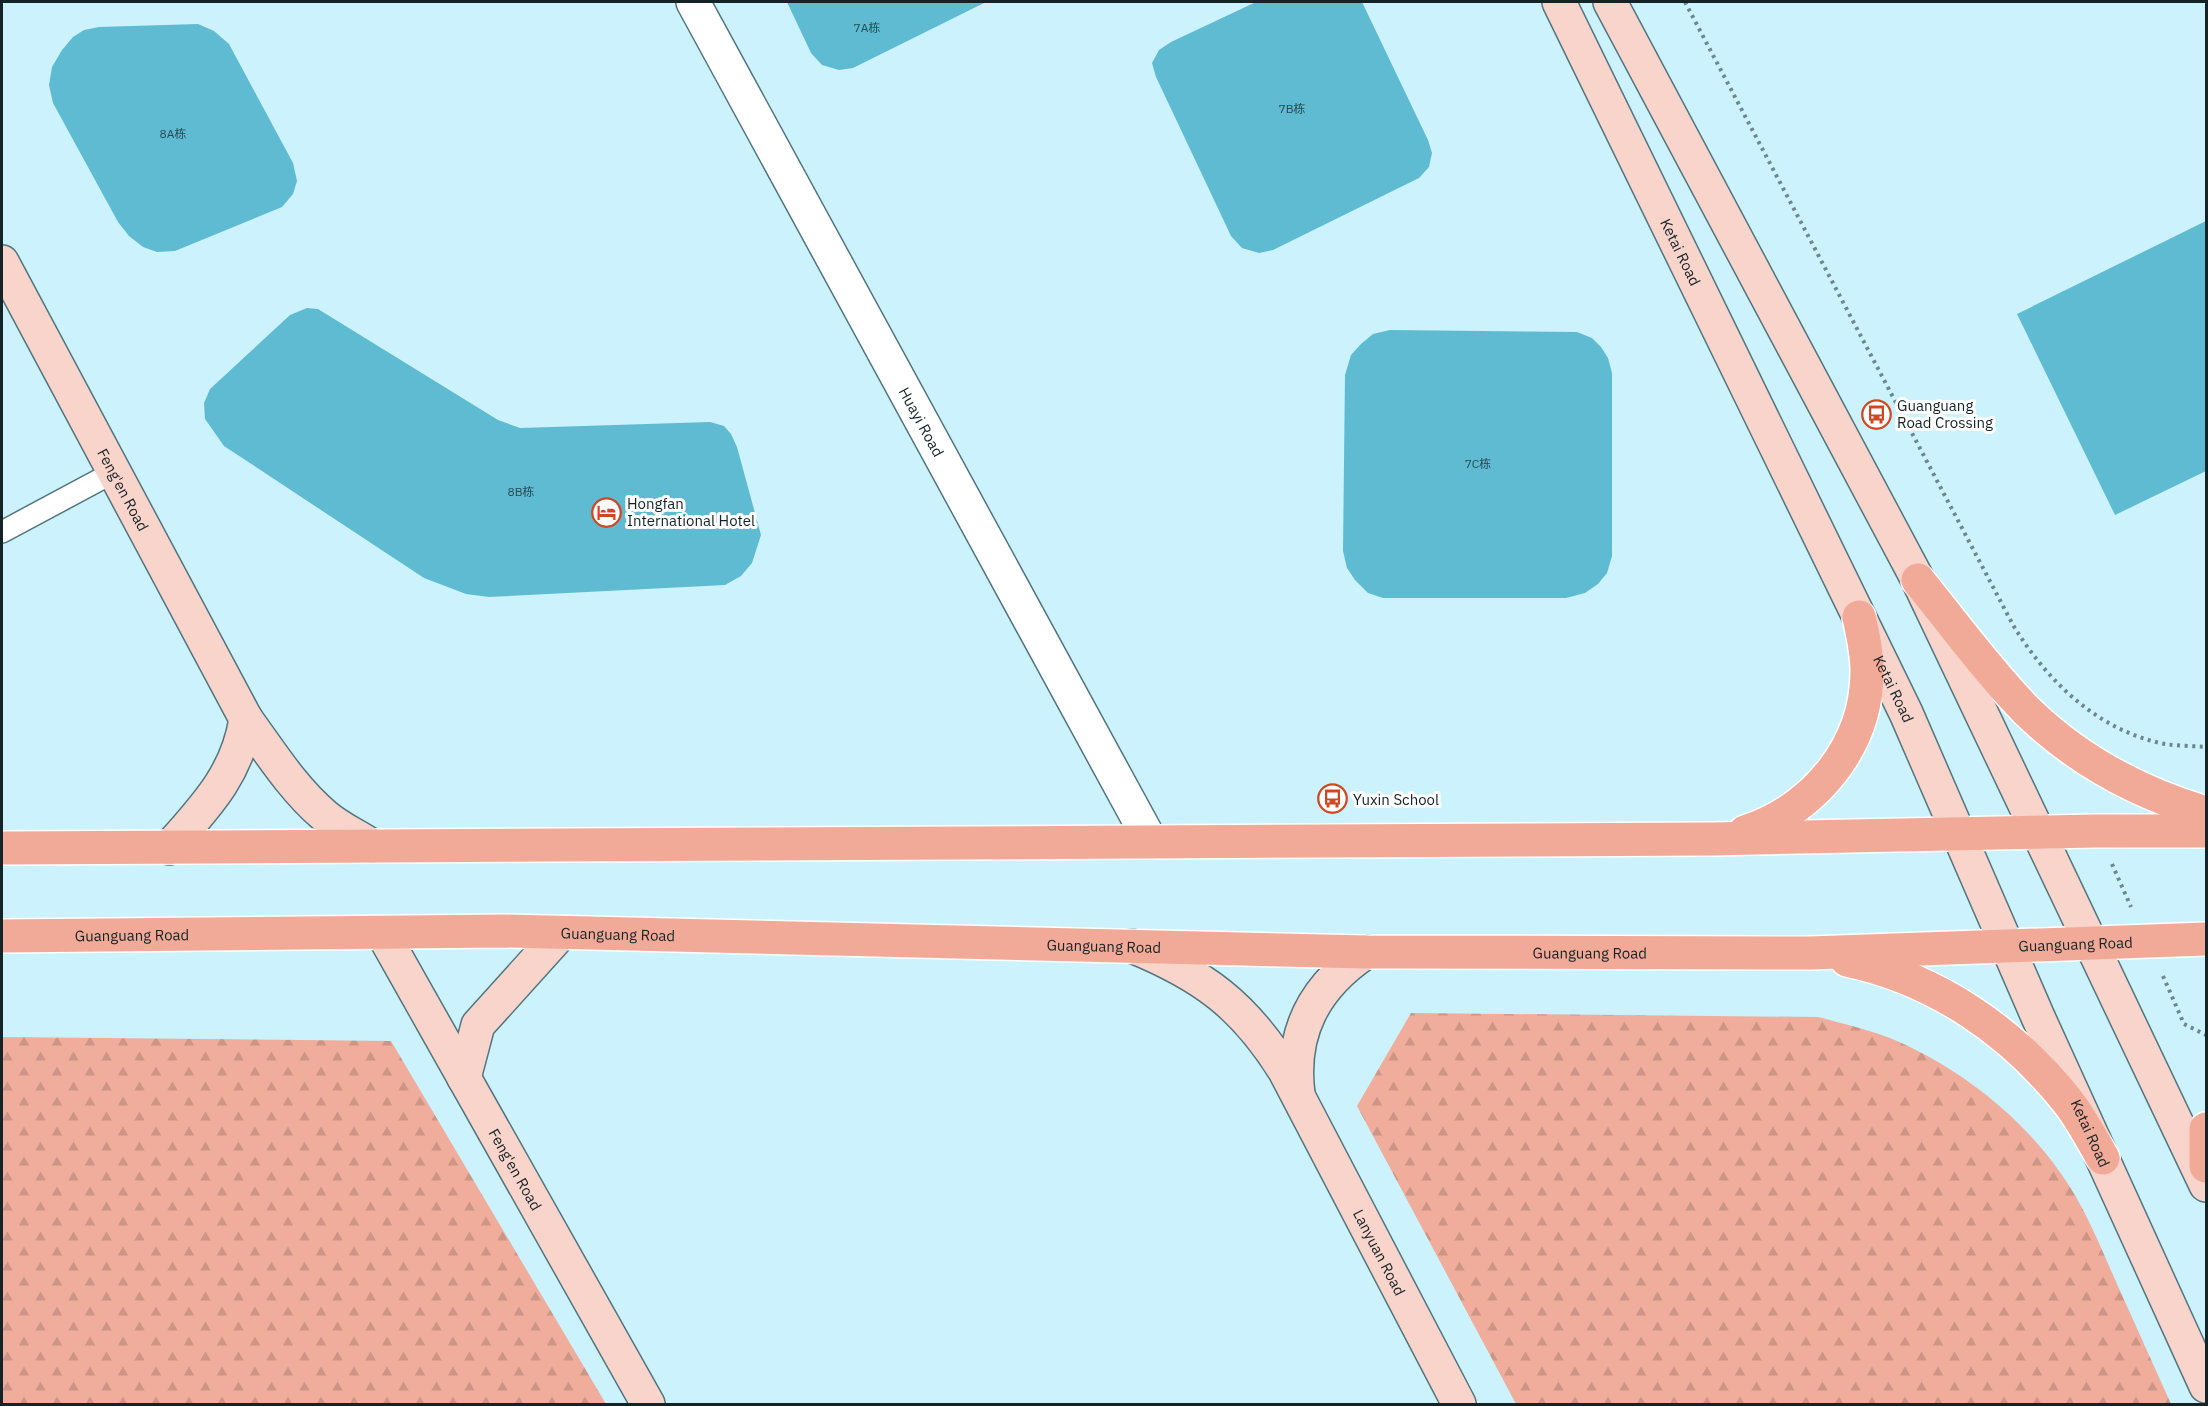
<svg xmlns="http://www.w3.org/2000/svg" width="2208" height="1406" font-family="'IBM Plex Sans','Noto Sans SC',sans-serif">
	<style>
		.forest { fill: url(#forest-firs) }
		.building { fill: #5fbbd2 }
		.lines { fill: none; stroke-linecap: round; stroke-linejoin: round }
		.lane-casing { stroke: #52757f; stroke-width: 24 }
		.street-casing { stroke: #52757f; stroke-width: 36 }
		.secondary-casing { stroke: #52757f; stroke-width: 36 }
		.primary-casing { stroke: #fff; stroke-width: 36 }
		.path { stroke: #6d878e; stroke-width: 4; stroke-dasharray: 3 4.5; stroke-linecap: butt }
		.lane { stroke: #fff; stroke-width: 21 }
		.street { stroke: #fff; stroke-width: 33 }
		.secondary { stroke: #f8d4cb; stroke-width: 33 }
		.primary { stroke: #f2aa98; stroke-width: 33 }
		.labels { text-anchor: middle; dominant-baseline: central; stroke-width: 6; stroke-linejoin: round; paint-order: stroke }
		.number-label { font-size: 12px; fill: #274951 }
		.street-label { font-size: 15px; fill: #142326; stroke: #fff }
		.poi-label { font-size: 15px; fill: #142326; stroke: #fff; text-anchor: start }
	</style>
	<defs>
		<pattern id="forest-firs" width="22" height="20" patternUnits="userSpaceOnUse" patternTransform="scale(1.5)"><rect width="22" height="20" fill="#f0ad9b"/><path d="M5 1l3.5 6h-7zM16 11l3.5 6h-7z" fill="#cd9585"/></pattern>
	</defs>
	<rect width="100%" height="100%" fill="#cbf2fd"/>
	<g class="forest">
		<path d="M1411 1013 1818 1017C1844 1024 1871 1030 1897 1041 1969 1073 2036 1128 2076 1197 2092 1225 2104 1255 2117 1284 2135 1324 2153 1364 2171 1404H1516L1357 1106Z"/>
		<path d="M2 1037 391 1041 606 1404H2Z"/>
	</g>
	<g class="building">
		<path d="M787 2H986L853 68 839 70 822 65 811 53Z"/>
		<path d="M1256 2H1362L1428 140 1432 153 1429 167 1419 178 1273 250 1259 253 1242 248 1231 236 1156 77 1152 63 1159 50 1171 42Z"/>
		<path d="M198 24 214 31 229 44 293 163 297 181 293 194 282 207 175 251 157 252 143 247 129 236 118 222 53 103 49 85 52 67 62 50 73 37 84 30 99 27Z"/>
		<path d="M2206 221V471L2115 515 2017 314Z"/>
		<path d="M307 308 318 309 498 420 520 428 710 422 724 426 731 434 737 447 761 535 752 563 741 576 725 585 489 597 466 594 424 578 224 446 205 419 204 403 210 389 290 315Z"/>
		<path d="M1390 330 1577 332 1592 338 1601 347 1608 358 1612 373V556L1607 573 1598 584 1585 593 1566 598H1383L1368 593 1355 580 1347 568 1343 551 1345 375 1351 355 1361 344 1373 334Z"/>
	</g>
	<g class="lines">
		<defs>
			<path id="lane" d="M2 532 114 472"/>
			<g id="street">
				<path id="s1" d="M693 2 1151 842"/>
			</g>
			<g id="secondary">
				<path id="s2" d="M1559 2 1906 713 2038 1017 2206 1386"/>
				<path d="M1610 2 1918 580 2206 1185"/>
				<path id="s3" d="M2 262 246 719"/>
				<path d="M169 848C205 807 237 775 246 719 270 752 293 789 325 816 339 828 357 836 372 846"/>
				<path id="s4" d="M383 934 648 1404"/>
				<path id="s5" d="M1132 946C1203 975 1244 1005 1285 1071L1459 1404"/>
				<path d="M464 1078 478 1025 561 933"/>
				<path d="M1298 1094C1290 1032 1315 986 1366 952"/>
			</g>
			<g id="primary">
				<path d="M1918 580C1953 623 1987 670 2026 710 2077 760 2139 793 2206 813"/>
				<path d="M1745 832C1815 809 1867 746 1867 671 1867 652 1863 635 1859 617"/>
				<path d="M2 848 1711 839 2097 831H2206"/>
				<path id="s6" d="M2 936 504 931 1366 952 1810 953 2206 939"/>
				<path d="M1847 960C1937 979 2013 1032 2069 1103 2082 1120 2092 1140 2103 1158"/>
				<path d="M2206 1129V1166"/>
			</g>
		</defs>
		<use href="#lane" class="lane-casing"/>
		<use href="#street" class="street-casing"/>
		<use href="#secondary" class="secondary-casing"/>
		<use href="#primary" class="primary-casing"/>
		<g class="path">
			<path d="M1685 2 2013 625C2047 681 2098 731 2165 744 2178 746 2193 746 2206 747"/>
			<path d="M2112 864 2131 907"/>
			<path d="M2163 976 2184 1024 2206 1035"/>
		</g>
		<use href="#lane" class="lane"/>
		<use href="#street" class="street"/>
		<use href="#secondary" class="secondary"/>
		<use href="#primary" class="primary"/>
	</g>
	<defs>
		<symbol id="bus-ring" viewBox="-11 -11 22 22"><circle r="9.5" fill="#fff" stroke="#d04723" stroke-width="1.5"/><path d="M-5-6H5V4H4V6H2V4H-2V6H-4V4H-5ZM-3.5-4V0h7V-4ZM-3.5 1.2v1.5H-2V1.2ZM2 1.2v1.5H3.5V1.2Z" fill="#d04723"/></symbol>
		<symbol id="hotel-ring" viewBox="-11 -11 22 22"><circle r="9.5" fill="#fff" stroke="#d04723" stroke-width="1.5"/><path d="M-6-4.5h1.5V1H6V5H4.5V3h-9V5H-6ZM-4 0a1.8 1.8 0 1 1 3.6 0ZM.5 0V-2.5h3Q6-2.5 6 0Z" fill="#d04723"/></symbol>
	</defs>
	<g fill-rule="evenodd">
		<use href="#bus-ring" x="1860" y="398" width="33" height="33"/>
		<use href="#hotel-ring" x="590" y="496" width="33" height="33"/>
		<use href="#bus-ring" x="1316" y="782" width="33" height="33"/>
	</g>
	<g class="labels">
		<g class="number-label">
			<text x="867" y="27">7A栋</text>
			<text x="1292" y="108">7B栋</text>
			<text x="173" y="133">8A栋</text>
			<text x="1478" y="463">7C栋</text>
			<text x="521" y="491">8B栋</text>
		</g>
		<g class="street-label">
			<text stroke="none"><textPath href="#s2" startOffset="278">Ketai Road</textPath></text>
			<text stroke="none"><textPath href="#s1" startOffset="478">Huayi Road</textPath></text>
			<text stroke="none"><textPath href="#s3" startOffset="258">Feng'en Road</textPath></text>
			<text stroke="none"><textPath href="#s2" startOffset="764">Ketai Road</textPath></text>
			<text stroke="none"><textPath href="#s6" startOffset="616">Guanguang Road</textPath></text>
			<text stroke="none"><textPath href="#s6" startOffset="130">Guanguang Road</textPath></text>
			<text stroke="none"><textPath href="#s6" startOffset="2074">Guanguang Road</textPath></text>
			<text stroke="none"><textPath href="#s6" startOffset="1102">Guanguang Road</textPath></text>
			<text stroke="none"><textPath href="#s6" startOffset="1588">Guanguang Road</textPath></text>
			<text stroke="none"><textPath href="#s2" startOffset="1250">Ketai Road</textPath></text>
			<text stroke="none"><textPath href="#s4" startOffset="270">Feng'en Road</textPath></text>
			<text stroke="none"><textPath href="#s5" startOffset="406">Lanyuan Road</textPath></text>
		</g>
		<g class="poi-label">
			<text x="1897" y="405">Guanguang<tspan x="1897" dy="17">Road Crossing</tspan></text>
			<text x="627" y="503">Hongfan<tspan x="627" dy="17">International Hotel</tspan></text>
			<text x="1353" y="799">Yuxin School</text>
		</g>
	</g>
	<rect width="2208" height="1406" fill="none" stroke="#142326" stroke-width="6"/>
</svg>
